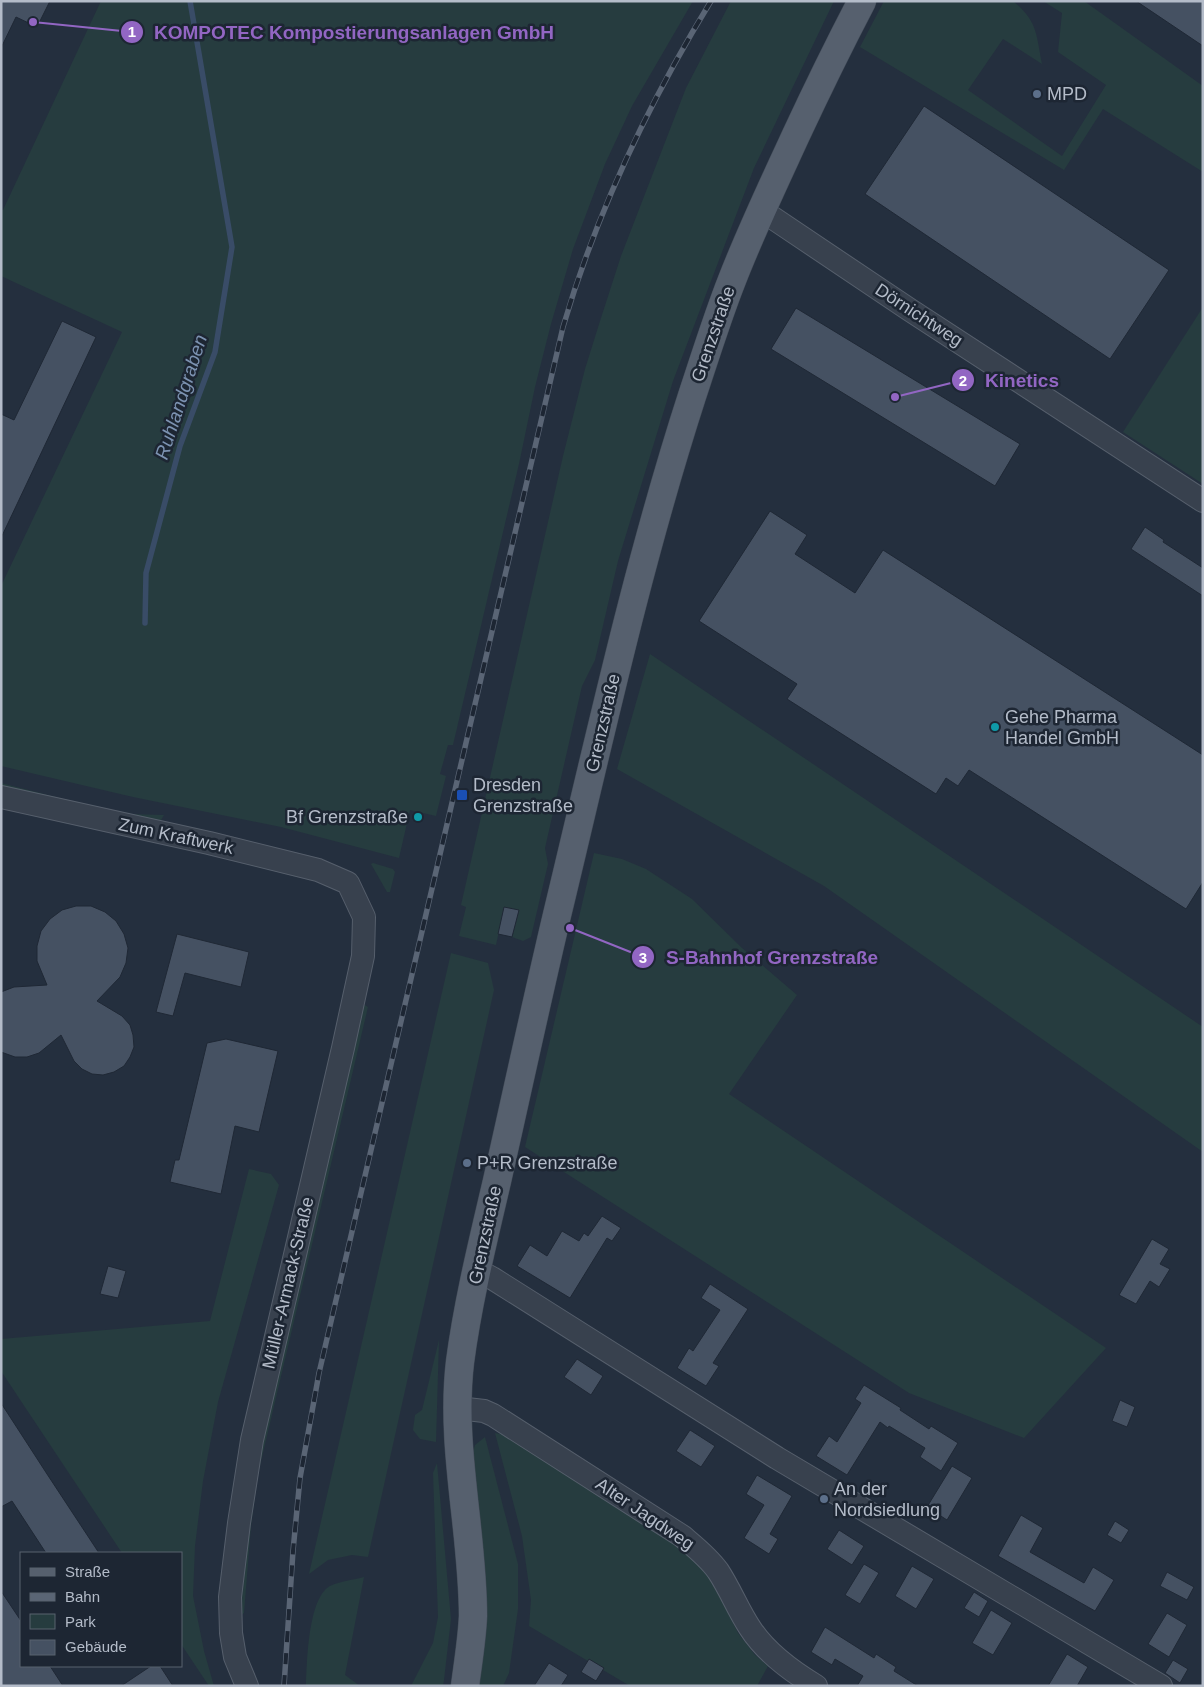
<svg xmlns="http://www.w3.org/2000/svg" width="1204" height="1687" font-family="Arial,sans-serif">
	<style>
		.green { fill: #263c3f }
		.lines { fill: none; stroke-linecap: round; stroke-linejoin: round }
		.stream { stroke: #394c67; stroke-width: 5.5 }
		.building { fill: #455162; stroke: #1f2835 }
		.minor-casing { stroke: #565f6c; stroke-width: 24 }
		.major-casing { stroke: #414a57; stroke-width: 29 }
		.minor { stroke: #38414e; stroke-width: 22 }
		.major { stroke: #56606e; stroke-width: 28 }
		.rail-casing { stroke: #5a6575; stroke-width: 5.5 }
		.rail { stroke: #1d2633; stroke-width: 4; stroke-dasharray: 11; stroke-linecap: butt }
		.service-dot { fill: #5c6f8a; stroke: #1d2633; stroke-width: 2 }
		.culture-dot { fill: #0f9aa8; stroke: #1d2633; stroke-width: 2 }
		.transit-dot { fill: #1a4fb4; stroke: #1d2633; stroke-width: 2 }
		.labels { text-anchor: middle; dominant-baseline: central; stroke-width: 5; stroke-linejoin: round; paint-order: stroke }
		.poi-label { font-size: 18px; fill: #b4bcc9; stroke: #1d2633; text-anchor: start }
		.street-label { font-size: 18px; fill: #b4bcc9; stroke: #1d2633 }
		.water-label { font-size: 19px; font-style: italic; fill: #7c92b1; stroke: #1d2633 }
		.leader { fill: none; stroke: #9266c3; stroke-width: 2 }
		.callout-dot { fill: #9266c3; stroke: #1d2633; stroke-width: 2 }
		.mark-label { font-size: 15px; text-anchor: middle; font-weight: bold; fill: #fff }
		.callout-label { font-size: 19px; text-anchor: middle; font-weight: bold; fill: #9266c3; stroke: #1d2633; stroke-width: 5; stroke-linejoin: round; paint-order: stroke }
	</style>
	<rect width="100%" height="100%" fill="#242f3e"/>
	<g class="green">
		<path d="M101 1H693L632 106 605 164 573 249 551 324 535 387 519 464 453 745H448L440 774 446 776 436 816 410 810 399 858 281 827 133 797 1 766V586L122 332 1 276V210H3Z"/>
		<path d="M731 1H834L754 168 673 381 618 561 595 660 582 686 545 848 548 864 531 937 523 941 512 937 519 911 504 908 496 945 459 936 466 907 461 905 563 456 585 369 600 321 621 256 686 88Z"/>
		<path d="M884 1H1013C1038 22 1036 34 1042 64L1003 39 968 90 1062 156 1106 85 1058 52 1062 13 1043 1H1084L1203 86V172L1103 109 1064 170 860 47Z"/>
		<path d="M1203 307V484L1123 432Z"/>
		<path d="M650 654 1203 1027V1152L824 886 617 769Z"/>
		<path d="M1 783 83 804 128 814 164 815 161 820 128 819 1 788Z"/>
		<path d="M594 853 622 859 646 869 692 899 742 948 797 995 729 1094 1106 1348 1024 1438 909 1393 525 1147Z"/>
		<path d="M373 863 393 869 395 872 390 892H387L371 864Z"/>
		<path d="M451 953 488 963 494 990 368 1557 352 1555 328 1560 309 1574Z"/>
		<path d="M363 1004 368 1007 258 1474 251 1526 244 1613 239 1617 252 1474Z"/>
		<path d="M249 1169 271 1174 279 1185 218 1402 203 1481 195 1546 193 1596 204 1651 214 1686H209L181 1644V1553H122L1 1371V1339L210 1321Z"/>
		<path d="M439 1340 436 1442 420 1439 413 1430 415 1415 422 1410Z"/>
		<path d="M495 1433 511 1436 680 1546 711 1577 738 1633 755 1655 768 1666 757 1686H630L529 1626 531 1600 522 1536Z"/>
		<path d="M485 1437 518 1564V1609L509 1673 503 1686H476L472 1455 475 1445Z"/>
		<path d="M437 1463 451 1619 444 1680 443 1686H411L433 1643 438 1617 433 1473Z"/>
		<path d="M364 1577 345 1675 360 1686H306C307 1662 308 1598 330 1586 340 1581 354 1580 364 1577Z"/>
	</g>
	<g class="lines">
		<path class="stream" d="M145 623 146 573 180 446 215 352 232 247 190 1"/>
	</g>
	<g class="building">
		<path d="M1 1H50L37 27 16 17 1 48Z"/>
		<path d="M1136 1H1203V46Z"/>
		<path d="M924 106 1169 270 1110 359 865 194Z"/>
		<path d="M796 308 1020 444 995 486 771 349Z"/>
		<path d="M62 321 96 337 1 538V414L14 420Z"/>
		<path d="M770 511 807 535 795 554 855 593 883 550 1203 755V882L1186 909 969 770 958 786 946 778 936 794 787 699 797 684 699 621Z"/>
		<path d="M1145 527 1164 540 1163 542 1203 568V596L1131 549Z"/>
		<path d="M76 906H91L105 912 116 921 124 934 128 948 126 963 120 977 97 1001 122 1016 130 1025 133 1035 134 1047 130 1057 124 1066 114 1072 103 1075 92 1074 82 1069 74 1061 61 1035 39 1053 27 1057H15L1 1052V992L14 987 47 985 37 961V946L41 931 50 919 62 910Z"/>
		<path d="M504 907 519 910 512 937 498 934Z"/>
		<path d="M177 934 249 952 241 987 185 973 173 1016 156 1012Z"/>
		<path d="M226 1039 278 1051 259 1132 235 1126 221 1194 170 1182 175 1160H179L207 1043Z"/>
		<path d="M602 1216 621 1228 612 1241 607 1238 570 1298 517 1266 530 1245 547 1256 562 1231 579 1241 584 1233 588 1236Z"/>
		<path d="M1152 1239 1169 1249 1160 1264 1170 1269 1159 1287 1150 1281 1136 1304 1119 1295Z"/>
		<path d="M108 1266 126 1271 118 1298 100 1294Z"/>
		<path d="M710 1284 748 1309 713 1363 719 1366 706 1386 677 1368 689 1348 693 1351 720 1310 701 1298Z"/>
		<path d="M577 1359 603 1376 591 1395 564 1377Z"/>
		<path d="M864 1385 901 1408 900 1410 929 1429 931 1426 958 1443 941 1471 920 1457 925 1448 889 1426 888 1428 880 1422 847 1475 816 1456 829 1436 837 1442 861 1403 855 1399Z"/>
		<path d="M1120 1400 1135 1407 1127 1427 1112 1421Z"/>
		<path d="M1 1403 47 1474 99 1553H46L12 1501 1 1507Z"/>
		<path d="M690 1430 715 1446 701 1467 676 1451Z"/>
		<path d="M952 1466 972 1478 947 1520 927 1507Z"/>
		<path d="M757 1475 792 1496 770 1534 778 1539 769 1554 744 1538 764 1505 746 1494Z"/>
		<path d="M1021 1515 1043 1528 1030 1552 1084 1583 1093 1567 1114 1580 1095 1611 998 1556Z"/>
		<path d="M1115 1521 1129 1530 1121 1543 1107 1535Z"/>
		<path d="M839 1530 864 1546 852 1565 827 1549Z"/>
		<path d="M864 1564 879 1573 860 1604 845 1595Z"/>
		<path d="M912 1566 934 1579 916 1609 895 1596Z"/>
		<path d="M1167 1572 1194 1587 1187 1600 1160 1586Z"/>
		<path d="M1 1591 21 1621V1666H50L63 1686H1Z"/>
		<path d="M974 1592 988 1601 979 1617 964 1608Z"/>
		<path d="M991 1610 1012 1623 993 1655 972 1643Z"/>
		<path d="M1167 1613 1187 1625 1169 1657 1148 1644Z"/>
		<path d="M825 1627 874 1658 876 1654 896 1667 894 1671 918 1686H857L863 1676 835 1659 832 1665 811 1652Z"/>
		<path d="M1067 1654 1088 1667 1077 1686H1048Z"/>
		<path d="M589 1659 604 1668 596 1681 581 1672Z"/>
		<path d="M1173 1660 1188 1669 1180 1683 1165 1673Z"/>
		<path d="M549 1663 568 1675 561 1686H534Z"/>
		<path d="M151 1666H160L173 1686H121Z"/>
	</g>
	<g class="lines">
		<defs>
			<g id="minor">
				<path d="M761 210 910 310 1203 501"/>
				<path d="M1 797 209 843 318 870 348 883 364 917 363 956 343 1048 252 1440 239 1523 230 1597 231 1633 235 1657 247 1686"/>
				<path d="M477 1270 492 1278 777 1458 1161 1686"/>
				<path d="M458 1408 484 1411 493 1415 682 1536C695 1547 708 1557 718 1571 730 1589 738 1610 750 1628 766 1653 791 1671 816 1686"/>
			</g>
			<path id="major" d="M465 1686C468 1663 472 1639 473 1616 473 1531 450 1447 460 1362 468 1301 483 1241 497 1181 517 1092 536 1004 557 915 599 741 637 566 692 396 705 357 717 318 732 280 751 231 774 183 796 135 817 90 839 45 862 1"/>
		</defs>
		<use href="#minor" class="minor-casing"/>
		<use href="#major" class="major-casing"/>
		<use href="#minor" class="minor"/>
		<use href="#major" class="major"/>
		<defs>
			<path id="rail" d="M284 1686 293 1551 300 1478 319 1373 563 327C597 211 648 104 711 1"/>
		</defs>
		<use href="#rail" class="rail-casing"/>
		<use href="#rail" class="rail"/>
	</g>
	<g class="service-dot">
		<circle cx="1037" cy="94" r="5"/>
		<circle cx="467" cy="1163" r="5"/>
		<circle cx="824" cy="1499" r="5"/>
	</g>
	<g class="culture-dot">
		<circle cx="995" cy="727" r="5"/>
		<circle cx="418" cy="817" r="5"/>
	</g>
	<rect class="transit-dot" x="456" y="789" width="12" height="12" rx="2.5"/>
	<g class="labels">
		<g class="poi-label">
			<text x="1047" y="94">MPD</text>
			<text x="1005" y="717">Gehe Pharma<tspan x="1005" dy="21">Handel GmbH</tspan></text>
			<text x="473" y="785">Dresden<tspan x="473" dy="21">Grenzstraße</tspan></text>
			<text x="408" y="817" text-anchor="end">Bf Grenzstraße</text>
			<text x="477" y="1163">P+R Grenzstraße</text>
			<text x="834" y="1489">An der<tspan x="834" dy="21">Nordsiedlung</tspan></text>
		</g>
		<g class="street-label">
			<text transform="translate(919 315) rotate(33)">Dörnichtweg</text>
			<text transform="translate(713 334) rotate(-71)">Grenzstraße</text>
			<text transform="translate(603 723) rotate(-77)">Grenzstraße</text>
			<text transform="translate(176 836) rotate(12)">Zum Kraftwerk</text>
			<text transform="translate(485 1235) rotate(-78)">Grenzstraße</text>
			<text transform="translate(288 1283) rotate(-77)">Müller-Armack-Straße</text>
			<text transform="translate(645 1514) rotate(34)">Alter Jagdweg</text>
		</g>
		<g class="water-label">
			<text transform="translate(181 397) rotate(-72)">Ruhlandgraben</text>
		</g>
	</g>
	<path class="leader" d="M33 22L132 32M895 397L963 380M570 928L643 957"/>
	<g class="callout-dot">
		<circle cx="33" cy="22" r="5"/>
		<circle cx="895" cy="397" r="5"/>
		<circle cx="570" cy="928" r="5"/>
		<circle cx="132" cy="32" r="12"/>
		<circle cx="963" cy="380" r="12"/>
		<circle cx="643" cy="957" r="12"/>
	</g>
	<g class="mark-label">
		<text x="132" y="37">1</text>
		<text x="963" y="386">2</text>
		<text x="643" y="963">3</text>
	</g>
	<g class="callout-label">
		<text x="354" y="39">KOMPOTEC Kompostierungsanlagen GmbH</text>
		<text x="1022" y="387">Kinetics</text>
		<text x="772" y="964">S-Bahnhof Grenzstraße</text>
	</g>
	<rect width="1204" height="1687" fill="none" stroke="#b4bcc9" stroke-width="5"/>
	<rect x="20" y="1552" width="162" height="115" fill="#1d2633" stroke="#59626f"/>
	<rect x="30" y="1568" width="25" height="8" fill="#56606e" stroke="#59626f"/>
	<text x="65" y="1577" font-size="15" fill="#b4bcc9">Straße</text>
	<rect x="30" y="1593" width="25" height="8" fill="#5a6575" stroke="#59626f"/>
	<text x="65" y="1602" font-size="15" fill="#b4bcc9">Bahn</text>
	<rect x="30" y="1614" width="25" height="15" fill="#263c3f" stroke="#59626f"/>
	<text x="65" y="1627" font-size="15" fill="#b4bcc9">Park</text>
	<rect x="30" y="1640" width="25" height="15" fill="#455162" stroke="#59626f"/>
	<text x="65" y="1652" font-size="15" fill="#b4bcc9">Gebäude</text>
</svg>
